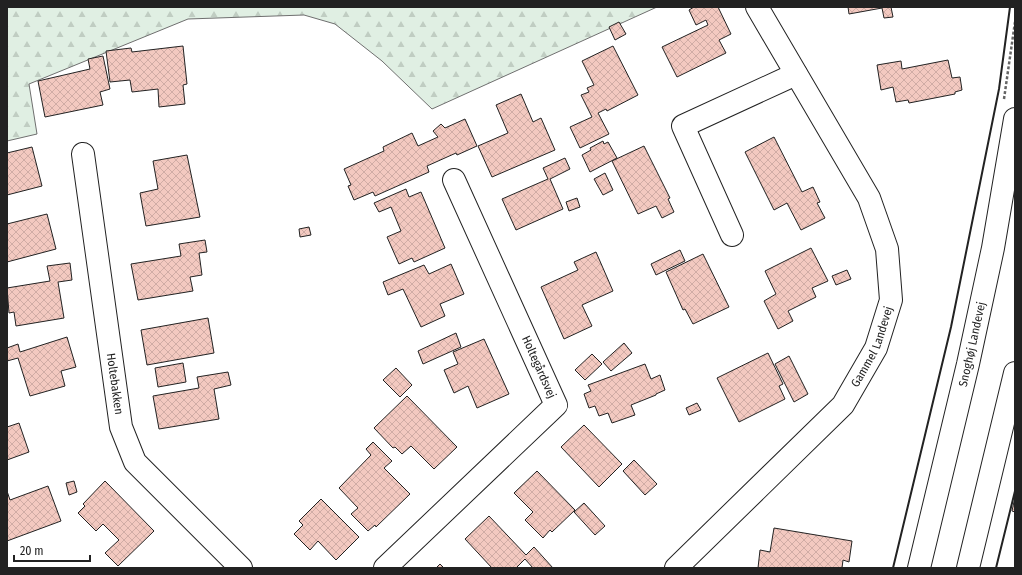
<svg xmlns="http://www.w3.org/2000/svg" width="1022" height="575" font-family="'Fira Sans Condensed',sans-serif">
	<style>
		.forest { fill: url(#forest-firs); stroke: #6f6f6f }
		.building { fill: url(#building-cross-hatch); stroke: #222 }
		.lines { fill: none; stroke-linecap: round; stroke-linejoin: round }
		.minor-casing { stroke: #222; stroke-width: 24 }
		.tertiary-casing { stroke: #222; stroke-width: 24 }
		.primary-casing { stroke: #222; stroke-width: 24 }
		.path { stroke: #646464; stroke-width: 2.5; stroke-dasharray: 3 2; stroke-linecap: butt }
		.minor { stroke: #fff; stroke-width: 22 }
		.tertiary { stroke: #fff; stroke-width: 22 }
		.primary { stroke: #fff; stroke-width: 22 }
		.wall { stroke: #222; stroke-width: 2 }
		.labels { text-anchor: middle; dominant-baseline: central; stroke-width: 3; stroke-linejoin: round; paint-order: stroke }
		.street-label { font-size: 12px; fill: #222; stroke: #fff }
	</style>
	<defs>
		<pattern id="forest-firs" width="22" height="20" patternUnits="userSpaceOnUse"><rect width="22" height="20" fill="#e0efe3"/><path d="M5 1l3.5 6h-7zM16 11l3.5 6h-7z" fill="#c0cdc2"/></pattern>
		<pattern id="building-cross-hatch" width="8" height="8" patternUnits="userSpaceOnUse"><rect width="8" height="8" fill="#f3c9c0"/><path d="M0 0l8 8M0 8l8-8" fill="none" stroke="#d0aca5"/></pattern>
	</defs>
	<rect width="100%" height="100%" fill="#fff"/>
	<path class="forest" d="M7 7H657L432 109 382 61 335 24 304 15 188 19 29 84 37 134 7 141Z"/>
	<g class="building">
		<path d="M694 7H718L731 34 719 40 726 53 677 77 662 47 708 25 706 20 696 25 689 10Z"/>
		<path d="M848 7H891L893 17 884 18 882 8 849 14Z"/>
		<path d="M619 22 626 34 615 40 609 27Z"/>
		<path d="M183 46 187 84 183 85 185 104 159 107 158 89 132 92 130 80 110 82 106 51 131 48 132 52Z"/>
		<path d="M613 46 638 95 607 111 606 109 598 113 609 134 580 148 570 127 592 117 581 95 589 92 587 88 594 85 582 61Z"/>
		<path d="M103 56 110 89 100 92 103 105 45 117 38 81 90 69 88 59Z"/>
		<path d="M948 60 952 78 960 77 962 90 955 92V94L909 103 908 100 896 102 893 87 881 90 877 65 901 61 902 69Z"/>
		<path d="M521 94 533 122 541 118 555 150 492 177 478 146 508 133 496 105Z"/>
		<path d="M465 119 477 146 457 155 456 153 427 166 429 172 375 196 373 192 354 200 348 186 351 185 344 169 384 151 383 147 412 133 418 146 438 137 433 131 441 124 445 128Z"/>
		<path d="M774 137 802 192 813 187 820 202 817 203 825 218 801 230 787 203 774 210 745 152Z"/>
		<path d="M603 141 604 144 608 142 617 158 590 172 582 155 591 150 590 148Z"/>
		<path d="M644 146 670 198 668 199 674 212 662 218 656 206 638 214 612 161Z"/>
		<path d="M32 147 42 186 7 195V153Z"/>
		<path d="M187 155 200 217 146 226 140 193 158 189 153 161Z"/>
		<path d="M565 158 570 169 550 179 563 209 516 230 502 199 548 179 543 168Z"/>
		<path d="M605 173 613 190 603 195 594 179Z"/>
		<path d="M406 189 409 197 421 192 445 248 414 262 412 258 399 264 387 237 401 231 391 207 379 212 374 203Z"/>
		<path d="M577 198 580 207 569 211 566 202Z"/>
		<path d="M47 214 56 249 7 262V224Z"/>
		<path d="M309 227 311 235 300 237 299 229Z"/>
		<path d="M205 240 207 252 199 253 202 275 190 277 193 291 138 300 131 264 181 256 179 244Z"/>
		<path d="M811 248 828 281 812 288 816 297 788 311 793 321 778 329 764 301 776 294 765 271Z"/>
		<path d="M680 250 685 261 656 275 651 264Z"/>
		<path d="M596 252 613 291 582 305 592 326 564 339 541 287 578 270 574 262Z"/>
		<path d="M703 254 729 307 693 324 685 309 683 310 666 272Z"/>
		<path d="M70 263 72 280 58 282 64 318 16 326 14 312 9 313 7 288 50 281 47 266Z"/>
		<path d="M451 264 464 294 440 304 445 316 421 327 403 289 388 295 383 282 424 265 429 274Z"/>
		<path d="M847 270 851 279 836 285 832 276Z"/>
		<path d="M208 318 214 353 147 365 141 330Z"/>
		<path d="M456 333 461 347 423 364 418 351Z"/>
		<path d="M67 337 76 367 61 371 65 386 30 396 18 358 7 361V348L18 344 20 352Z"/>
		<path d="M484 339 509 394 477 408 468 386 454 393 444 370 458 364 453 352Z"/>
		<path d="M624 343 632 353 611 371 603 362Z"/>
		<path d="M768 353 783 384 779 386 785 399 739 422 717 378Z"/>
		<path d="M592 354 602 364 585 380 575 370Z"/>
		<path d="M789 356 808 394 794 402 775 364Z"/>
		<path d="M183 363 186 382 158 387 155 368Z"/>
		<path d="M645 364 651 379 660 375 665 390 656 394V395L631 405 635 415 612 423 608 413 599 416 595 406 589 408 584 394 591 391 588 385Z"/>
		<path d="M396 368 412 385 400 397 383 380Z"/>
		<path d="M228 372 231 385 214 389 219 419 159 429 153 396 199 388 197 377Z"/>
		<path d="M407 396 457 447 434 469 411 446 402 454 395 447 393 448 374 428Z"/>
		<path d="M697 403 701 410 689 415 686 408Z"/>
		<path d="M19 423 29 452 7 460V427Z"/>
		<path d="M584 425 622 464 599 487 561 447Z"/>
		<path d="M373 442 392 461 384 468 410 494 376 527 375 525 368 531 351 514 358 508 339 488 371 455 366 449Z"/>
		<path d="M634 460 657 484 645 495 623 471Z"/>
		<path d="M537 471 575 510 552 532 550 530 543 538 525 520 533 512 514 493Z"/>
		<path d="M74 481 77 492 69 495 66 483Z"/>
		<path d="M105 481 154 531 118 566 105 553 119 540 103 524 96 531 78 513 85 506 83 504Z"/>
		<path d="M48 486 61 521 7 541V491L10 500Z"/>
		<path d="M1015 497V512L1012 511Z"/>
		<path d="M321 499 359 537 336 560 318 541 310 550 294 534 303 525 299 521Z"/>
		<path d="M584 503 605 526 595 535 574 512Z"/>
		<path d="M489 516 526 555 534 547 553 568H533L525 559 517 567 518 568H492L465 539Z"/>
		<path d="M774 528 852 541 849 562 843 560 842 568H758L760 550 770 552Z"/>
		<path d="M440 564 444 568H436Z"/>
	</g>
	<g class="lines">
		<defs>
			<g id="minor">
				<path id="s1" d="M83 154 121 427 135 462 241 568"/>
				<path d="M732 235 683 126 796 74"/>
				<path d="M385 568 556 405 454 180"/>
			</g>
			<g id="tertiary">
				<path id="s2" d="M676 568 843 405 876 348 891 300 887 249 869 198 757 7"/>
			</g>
			<g id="primary">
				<path id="s3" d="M919 568 968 364 993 248 1015 119"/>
				<path d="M968 568 1015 373"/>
			</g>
		</defs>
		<use href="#minor" class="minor-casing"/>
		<use href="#tertiary" class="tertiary-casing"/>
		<use href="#primary" class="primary-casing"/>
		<path class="path" d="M1004 99 1015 22"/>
		<use href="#minor" class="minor"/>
		<use href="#tertiary" class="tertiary"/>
		<use href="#primary" class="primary"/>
		<g class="wall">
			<path d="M893 568 951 327 999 89 1010 7"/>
			<path d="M996 568 1015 491"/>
		</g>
	</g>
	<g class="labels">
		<g class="street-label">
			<text stroke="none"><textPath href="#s3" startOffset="230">Snoghøj Landevej</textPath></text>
			<text stroke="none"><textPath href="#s2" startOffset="299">Gammel Landevej</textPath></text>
			<text transform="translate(539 367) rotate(66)">Holtegårdsvej</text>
			<text stroke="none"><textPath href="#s1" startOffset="232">Holtebakken</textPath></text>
		</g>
	</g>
	<rect width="1022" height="575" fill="none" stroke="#222222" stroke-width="16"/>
	<path d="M14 555v6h76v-6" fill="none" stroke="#222222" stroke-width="2"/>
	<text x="20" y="555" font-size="12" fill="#222222" stroke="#ffffff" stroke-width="3" paint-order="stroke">20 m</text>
</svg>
